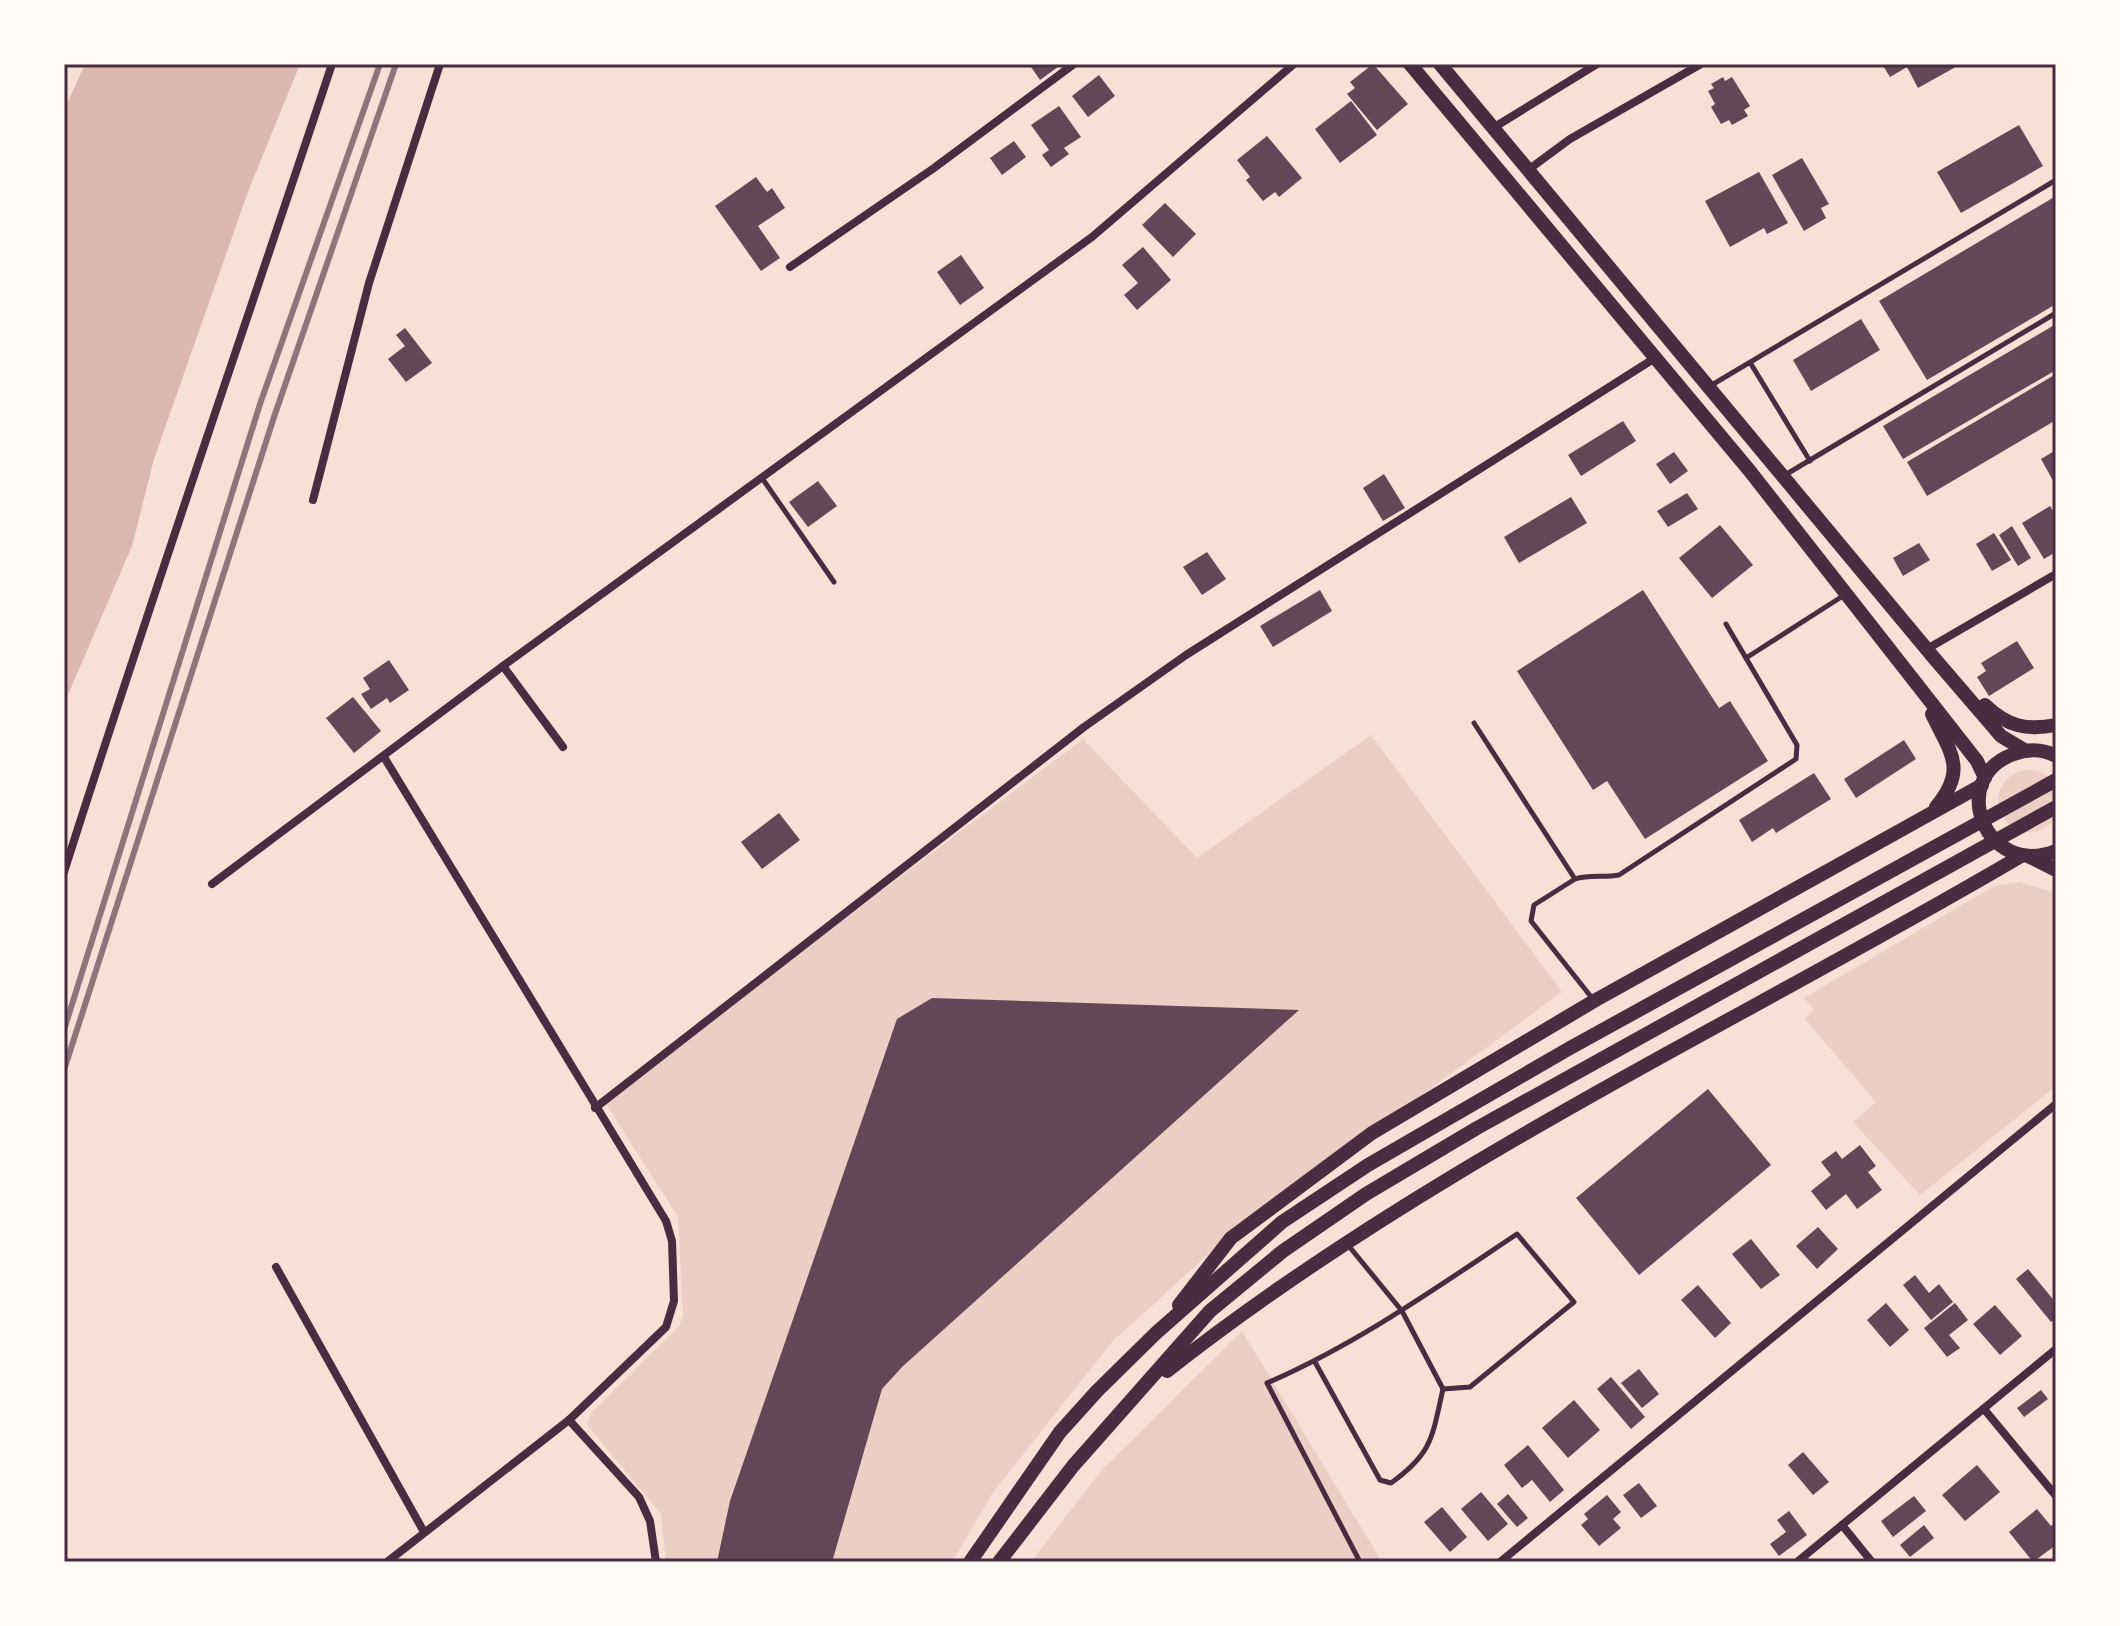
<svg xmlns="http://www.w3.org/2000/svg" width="2120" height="1626" font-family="Barlow,sans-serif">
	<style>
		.green { fill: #ebcfc5 }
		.water { fill: #dcb8b0 }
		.building { fill: #644757 }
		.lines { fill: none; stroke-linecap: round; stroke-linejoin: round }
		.service { stroke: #4a2c40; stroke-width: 5 }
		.minor { stroke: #4a2c40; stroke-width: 8 }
		.primary { stroke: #4a2c40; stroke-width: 14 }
		.rail { stroke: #8f747c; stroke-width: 6 }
		.neatline { fill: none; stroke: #4a2c40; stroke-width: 3 }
	</style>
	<rect width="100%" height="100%" fill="#f7e1d7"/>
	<g class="green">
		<path d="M1371 735 1562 992 1225 1239 1112 1342 994 1491 952 1562H666L661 1514 587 1425 592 1412 679 1326 683 1317 678 1217 604 1101 1083 739 1197 858Z"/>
		<circle cx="2029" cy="801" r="31"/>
		<path d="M2019 882 2056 893V1086L1920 1195 1853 1122 1876 1102 1805 1019 1814 1010 1804 998 1994 886Z"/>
		<path d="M1242 1331 1382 1562H1031L1101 1471Z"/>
	</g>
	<path class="water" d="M85 64H300L249 189 154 459 132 546 64 704V110Z"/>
	<g class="building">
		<path d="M1029 64H1062L1040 80Z"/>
		<path d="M1373 64 1408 104 1377 130 1347 94 1355 88 1350 82Z"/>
		<path d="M1882 64H1961L1918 88 1907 67 1890 77Z"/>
		<path d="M1099 75 1115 96 1088 117 1072 96Z"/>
		<path d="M1723 77 1725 81 1732 77 1750 106 1744 110 1748 116 1732 125 1729 120 1721 124 1711 107 1715 104 1708 91 1714 88 1711 84Z"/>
		<path d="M1351 101 1377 135 1340 163 1315 129Z"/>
		<path d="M1059 106 1081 137 1064 148 1069 154 1051 167 1042 155 1049 150 1031 125Z"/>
		<path d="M2019 125 2043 166 1961 213 1937 172Z"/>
		<path d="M1267 136 1302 178 1279 197 1275 192 1263 201 1246 180 1250 177 1237 160Z"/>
		<path d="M1014 141 1026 157 1002 175 990 158Z"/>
		<path d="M1802 158 1829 204 1821 208 1826 218 1804 231 1772 175Z"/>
		<path d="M1759 172 1788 223 1767 234 1764 228 1730 247 1705 201Z"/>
		<path d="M756 177 767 192 772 188 785 208 758 226 780 258 761 271 715 206Z"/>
		<path d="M2056 196V304L1927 380 1879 301Z"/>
		<path d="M1165 203 1196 234 1173 257 1142 225Z"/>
		<path d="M1143 247 1171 280 1137 310 1124 295 1138 283 1122 265Z"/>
		<path d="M961 255 984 288 960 305 937 272Z"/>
		<path d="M1861 319 1880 350 1811 391 1793 360Z"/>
		<path d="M2056 324V370L1903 459 1883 426Z"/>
		<path d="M405 328 432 363 406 382 388 359 405 346 396 335Z"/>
		<path d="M2056 374V420L1927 496 1907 462Z"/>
		<path d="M1623 421 1636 441 1581 476 1568 455Z"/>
		<path d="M2056 450V486L2041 459Z"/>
		<path d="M1674 452 1688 471 1670 484 1656 464Z"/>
		<path d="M1384 474 1405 508 1383 521 1363 488Z"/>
		<path d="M818 481 837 506 808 527 789 502Z"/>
		<path d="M1687 493 1698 509 1668 527 1657 511Z"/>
		<path d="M1571 497 1587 523 1519 563 1504 537Z"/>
		<path d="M2050 506 2056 516V552L2044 559 2022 523Z"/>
		<path d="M1720 525 1753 565 1712 598 1679 558Z"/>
		<path d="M2012 526 2031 558 2018 566 1999 535Z"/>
		<path d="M1994 533 2011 560 1992 571 1976 544Z"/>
		<path d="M1919 543 1930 560 1903 576 1893 558Z"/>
		<path d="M1207 552 1226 579 1202 595 1183 567Z"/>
		<path d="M1320 590 1332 611 1273 647 1260 626Z"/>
		<path d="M1643 590 1719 708 1730 701 1768 761 1645 839 1607 781 1593 790 1517 671Z"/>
		<path d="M2017 641 2034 668 1989 696 1977 677 1986 671 1981 663Z"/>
		<path d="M389 660 409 690 390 703 387 698 371 709 361 694 370 689 363 678Z"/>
		<path d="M353 697 381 731 354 753 326 718Z"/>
		<path d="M1904 740 1916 759 1856 798 1844 779Z"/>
		<path d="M1814 773 1831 799 1776 833 1773 828 1752 842 1739 820Z"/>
		<path d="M779 813 800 840 762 869 741 842Z"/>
		<path d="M932 998 1299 1010 902 1367 882 1389 832 1562H717L730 1501 897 1019Z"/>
		<path d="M1708 1089 1771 1165 1639 1275 1576 1198Z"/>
		<path d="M1860 1145 1876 1166 1868 1172 1882 1190 1857 1209 1846 1194 1826 1210 1811 1191 1831 1175 1821 1162 1836 1151 1842 1159Z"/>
		<path d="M1818 1227 1838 1249 1817 1269 1796 1246Z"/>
		<path d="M1751 1239 1780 1275 1761 1289 1732 1254Z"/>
		<path d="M2028 1269 2056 1303V1318L2051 1322 2016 1279Z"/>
		<path d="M1915 1275 1929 1293 1939 1284 1953 1302 1931 1320 1903 1285Z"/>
		<path d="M1698 1285 1731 1323 1715 1338 1681 1300Z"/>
		<path d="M1886 1303 1909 1330 1890 1347 1867 1320Z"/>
		<path d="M1955 1303 1968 1320 1949 1335 1960 1348 1947 1357 1924 1328Z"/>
		<path d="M1995 1305 2022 1336 2000 1355 1973 1324Z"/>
		<path d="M1639 1369 1659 1394 1642 1408 1621 1383Z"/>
		<path d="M1611 1377 1645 1417 1631 1429 1597 1389Z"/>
		<path d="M2041 1390 2048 1399 2024 1417 2017 1408Z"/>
		<path d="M1574 1400 1600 1430 1568 1458 1542 1428Z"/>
		<path d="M1528 1445 1564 1490 1550 1502 1532 1480 1522 1488 1504 1465Z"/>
		<path d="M1803 1452 1829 1482 1813 1495 1788 1465Z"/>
		<path d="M1977 1465 2000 1492 1965 1521 1942 1495Z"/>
		<path d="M1639 1483 1657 1506 1641 1518 1623 1495Z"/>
		<path d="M1481 1492 1508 1524 1488 1541 1461 1509Z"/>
		<path d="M1508 1494 1528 1518 1517 1527 1497 1504Z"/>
		<path d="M1607 1495 1621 1512 1613 1519 1621 1528 1599 1546 1581 1525 1588 1519 1584 1514Z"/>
		<path d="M1914 1496 1926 1511 1893 1537 1881 1521Z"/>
		<path d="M1442 1507 1467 1537 1450 1552 1424 1522Z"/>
		<path d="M2037 1509 2051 1526 2056 1522V1545L2033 1562 2009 1532Z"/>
		<path d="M1789 1511 1807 1535 1779 1556 1770 1544 1786 1532 1777 1520Z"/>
		<path d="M1924 1525 1934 1538 1910 1557 1900 1545Z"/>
	</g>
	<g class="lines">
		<g class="service">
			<path d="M1751 364 1810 461"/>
			<path d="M1710 386 2056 180"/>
			<path d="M1785 475 2056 313"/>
			<path d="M762 478 834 582"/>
			<path d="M1746 658 1846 594"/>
			<path d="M1474 723 1575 879C1590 874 1603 878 1619 875L1796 759 1797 745 1726 624"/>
			<path d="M1575 879 1534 905 1531 921 1592 998"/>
			<path d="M1315 1362 1380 1480 1391 1483C1433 1453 1432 1437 1443 1389L1402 1311 1348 1245"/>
			<path d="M1360 1562 1267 1383C1357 1344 1436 1288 1517 1234L1574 1302 1470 1387 1443 1389"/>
		</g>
		<g class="minor">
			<path d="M1493 128 1597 64"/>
			<path d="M1528 170 1570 139 1701 64"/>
			<path d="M790 267 934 168 1074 64"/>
			<path d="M313 500 369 283 440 64"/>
			<path d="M1927 649 2056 574"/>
			<path d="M503 666 563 747"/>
			<path d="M384 757 666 1221 672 1241 674 1301 666 1327 569 1420 387 1562"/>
			<path d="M64 872C150 601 243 333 332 64"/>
			<path d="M212 884 503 666 1092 237 1294 64"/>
			<path d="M595 1108 1084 727 1186 655 1655 358"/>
			<path d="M276 1267 424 1532"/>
			<path d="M1984 1409 2056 1496"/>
			<path d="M569 1420 639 1497 650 1521 656 1562"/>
			<path d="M1842 1525 1872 1562"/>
			<path d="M1500 1562 2056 1104"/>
			<path d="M1797 1562 2056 1349"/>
		</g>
		<g class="primary">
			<path d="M1410 64 1749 470 1977 761 1985 778"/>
			<path d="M1440 64 1934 658 2001 736 2026 751"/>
			<path d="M1985 705C2007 726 2026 731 2056 725"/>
			<path d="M1932 714C1950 752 1968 769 1936 807"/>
			<path d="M2056 756C2043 749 2028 749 2014 754 1947 777 1984 879 2056 851"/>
			<path d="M2030 857 2056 870"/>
			<path d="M1179 1305 1231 1238 1372 1133 1594 1001 1982 785"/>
			<path d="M1167 1371C1430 1164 1734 1025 2021 856"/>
			<path d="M970 1562 1060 1432 1097 1391 1156 1333 1282 1222 1368 1165 1570 1048 2056 780"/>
			<path d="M999 1562 1073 1466 1210 1311 1283 1251 1366 1194 1477 1128 2056 807"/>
		</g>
		<g class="rail">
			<path d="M64 1030 260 404 380 64"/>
			<path d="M64 1070 274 417 396 64"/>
		</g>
	</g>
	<rect width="2120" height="1626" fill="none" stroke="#fffaf5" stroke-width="132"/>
	<rect x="66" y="66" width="1988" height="1494" class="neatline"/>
</svg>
